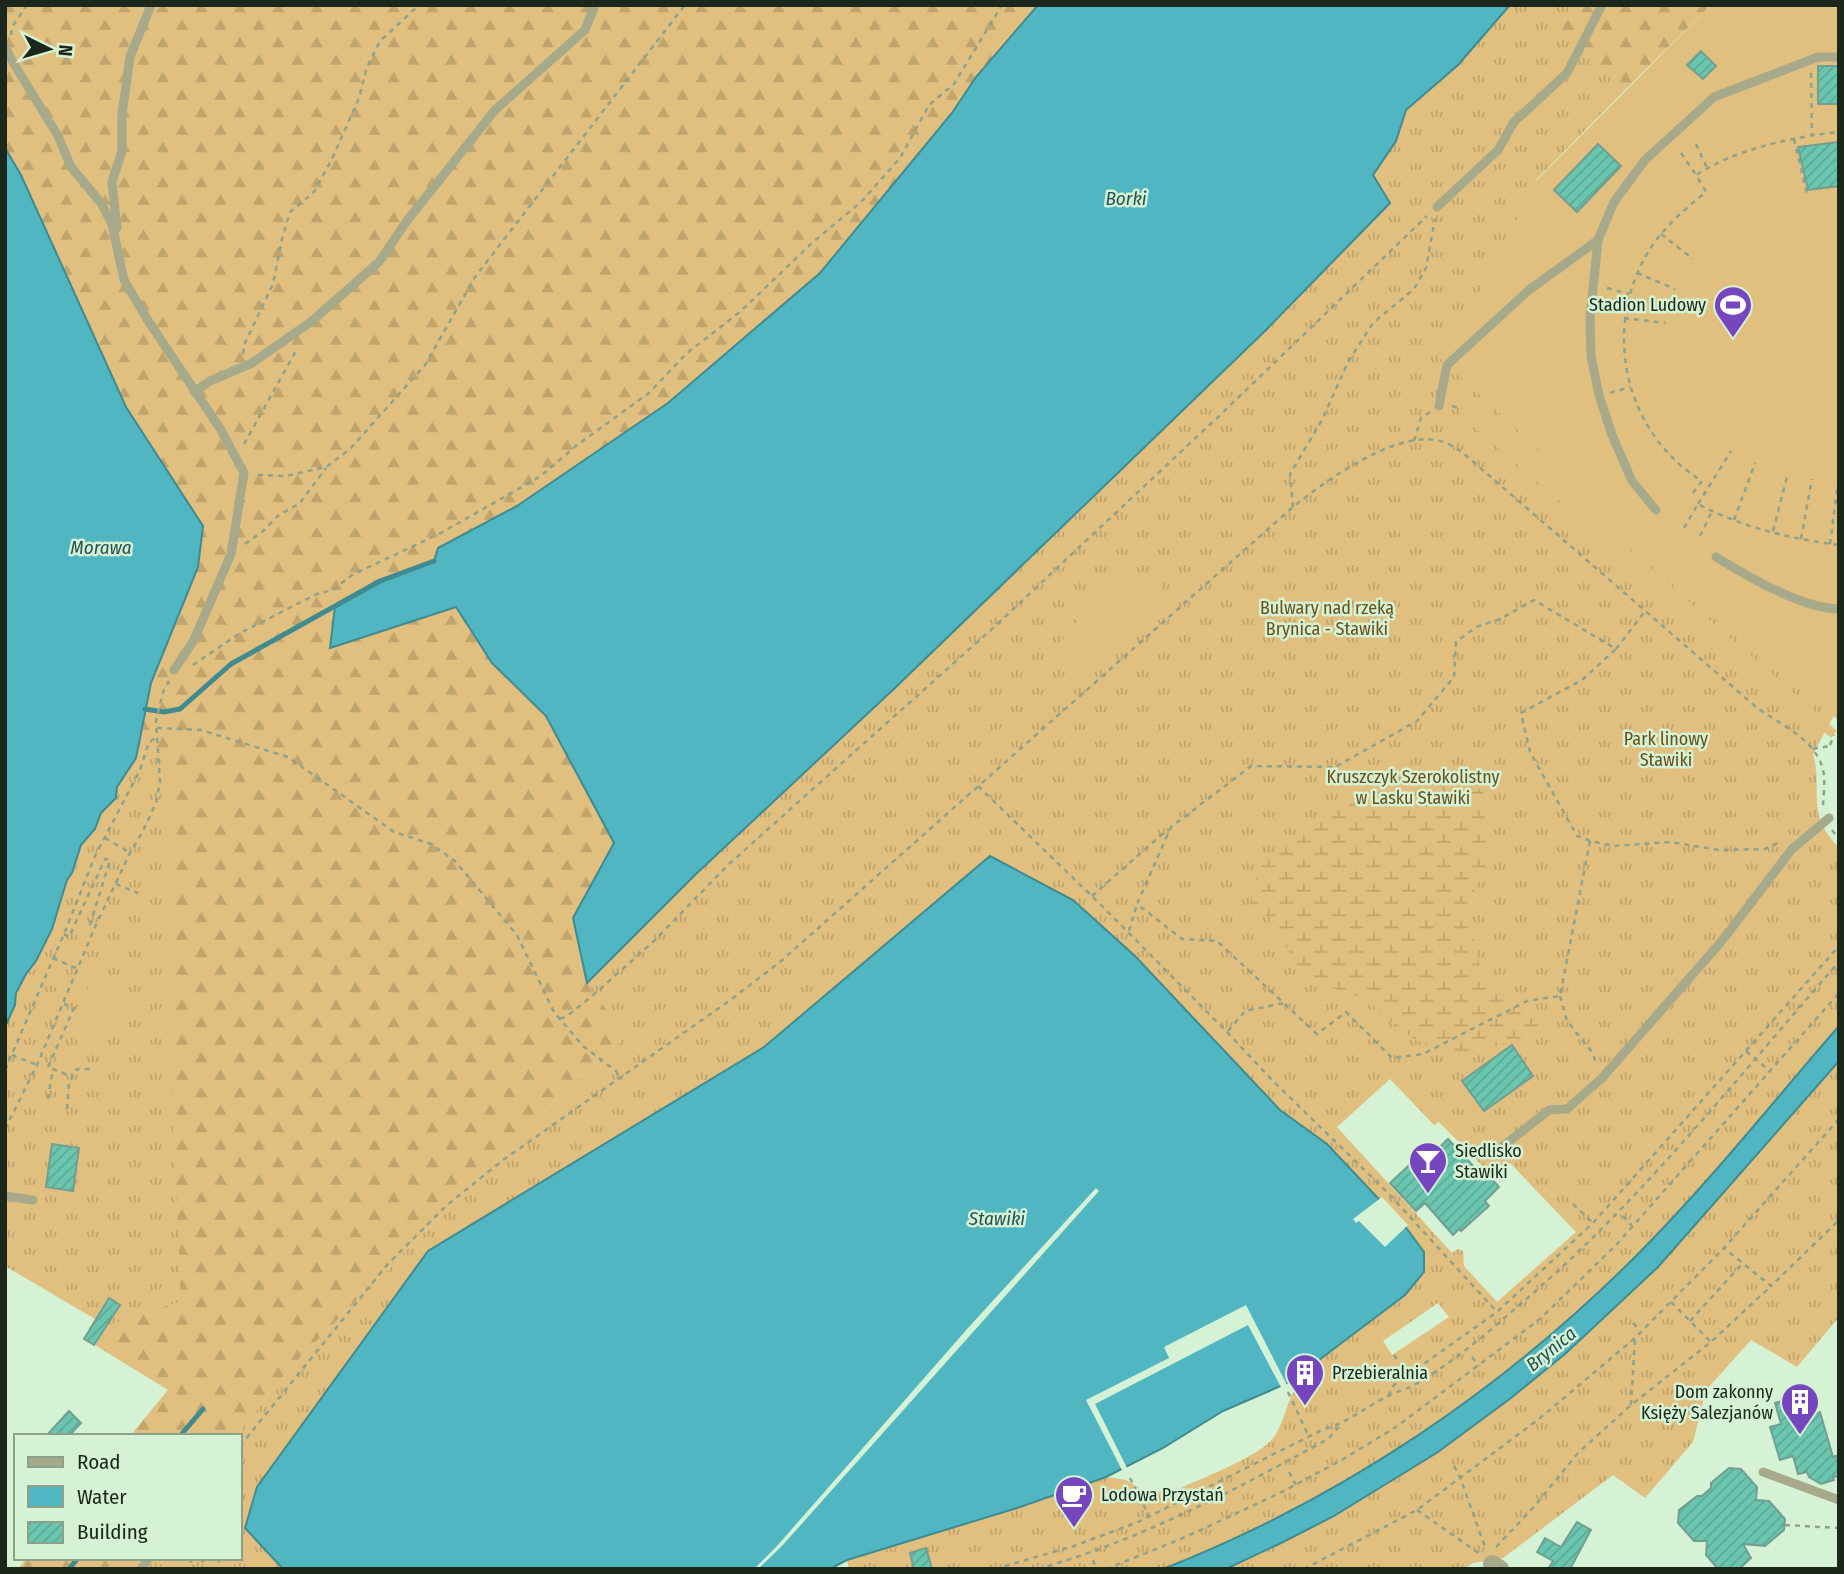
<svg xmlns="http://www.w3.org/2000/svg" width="1844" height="1574" font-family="'Fira Sans Condensed',sans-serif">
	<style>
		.grass { fill: url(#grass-tufts); fill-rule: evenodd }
		.forest { fill: url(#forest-firs) }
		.wetland { fill: url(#wetland-marsh) }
		.pitch { fill: #e0bf7f }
		.water { fill: #4fb6c2; stroke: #408b90; stroke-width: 2 }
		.pier { fill: #d5f2d4 }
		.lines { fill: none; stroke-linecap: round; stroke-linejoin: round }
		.stream { stroke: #408b90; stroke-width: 5 }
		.building { fill: url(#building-hatch); stroke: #739e92; stroke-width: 2 }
		.path { stroke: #8da38d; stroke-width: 2.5; stroke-dasharray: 5 5; stroke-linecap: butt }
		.lane { stroke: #a6aa8b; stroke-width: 9 }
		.street { stroke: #a6aa8b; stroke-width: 18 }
		.labels { text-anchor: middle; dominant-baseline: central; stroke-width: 5; stroke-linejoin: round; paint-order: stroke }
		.poi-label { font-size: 18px; fill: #1c271c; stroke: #d5f2d4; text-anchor: start }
		.park-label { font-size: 18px; fill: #684f1c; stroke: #d5f2d4 }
		.water-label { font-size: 19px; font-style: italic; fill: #235156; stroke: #d5f2d4 }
	</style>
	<defs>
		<pattern id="grass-tufts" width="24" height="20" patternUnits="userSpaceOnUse" patternTransform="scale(1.75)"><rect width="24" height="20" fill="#e0bf7f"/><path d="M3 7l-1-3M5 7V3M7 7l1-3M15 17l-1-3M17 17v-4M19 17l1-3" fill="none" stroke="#c0a46d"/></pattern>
		<pattern id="forest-firs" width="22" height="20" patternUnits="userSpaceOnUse" patternTransform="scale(1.75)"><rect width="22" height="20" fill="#e0bf7f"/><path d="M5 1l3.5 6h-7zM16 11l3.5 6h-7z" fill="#c0a46d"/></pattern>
		<pattern id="wetland-marsh" width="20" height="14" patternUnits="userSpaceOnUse" patternTransform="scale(1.75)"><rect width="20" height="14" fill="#e0bf7f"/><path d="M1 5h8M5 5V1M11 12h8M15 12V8" fill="none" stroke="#c0a46d"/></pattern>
		<pattern id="building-hatch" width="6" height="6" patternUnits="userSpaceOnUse" patternTransform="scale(1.75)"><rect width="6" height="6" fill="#6ac6af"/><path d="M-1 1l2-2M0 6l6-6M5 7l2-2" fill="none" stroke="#5baa96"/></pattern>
	</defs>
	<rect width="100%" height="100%" fill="#d5f2d4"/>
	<path class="grass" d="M5 5H1679L1610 72 1627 88 1535 181 1839 706 1813 754C1821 778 1811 808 1825 830 1828 836 1834 842 1839 848V1317L1797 1367 1751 1340 1706 1390 1693 1442 1645 1498 1613 1475 1503 1558 1473 1563 1464 1569H849L847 1560 1017 1508 1106 1477 1126 1480 1144 1491 1168 1492 1179 1489C1202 1478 1261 1456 1274 1437 1286 1420 1285 1402 1299 1384L1290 1382 1405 1295 1424 1272V1252L1407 1229 1327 1144 1280 1110 1135 956 1073 900 990 856 764 1047 428 1251 245 1528 283 1569H136L143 1558H240V1436H236L289 1369 531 1124 625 1036 306 1294 143 1314 107 1326 5 1266ZM1390 1079 1434 1125 1439 1122 1493 1177 1510 1163 1576 1232 1497 1302 1464 1266 1463 1251 1458 1249 1452 1253 1337 1127ZM1438 1303 1449 1317 1392 1355 1383 1341Z"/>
	<g class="forest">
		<path d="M5 5H1038L976 77 952 113 820 273 668 403 517 506 438 548 434 561 380 581 331 648 456 607 492 663 546 716 614 843 573 918 587 983 625 1036 531 1124 289 1369 236 1436H130L168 1390 95 1345 107 1326 181 1301 170 1057 169 770 141 740 151 683 198 567 203 526 126 407 21 175 5 148Z"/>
		<path d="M1576 5H1711L1627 88 1559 27Z"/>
		<path d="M27 1558H143L136 1569H18Z"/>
	</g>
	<path class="wetland" d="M1443 780 1483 790 1488 866 1466 905 1481 971 1519 997 1548 1031 1530 1039 1514 1040 1464 1057 1417 1041 1354 994 1305 981 1269 917 1250 904 1260 862 1299 834 1373 788 1414 797Z"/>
	<g class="pitch">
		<path d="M1711 5H1839V721L1821 705 1824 700 1597 503 1434 353 1430 345 1471 312 1535 182Z"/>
		<path d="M1465 406 1837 731 1831 738 1458 413Z"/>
		<path d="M1142 578 1161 583 1169 605 1092 674 1068 661 1061 642 1108 580Z"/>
		<path d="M90 984 124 999 101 1051 68 1036Z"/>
	</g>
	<g class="water">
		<path d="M1038 5H1510L1458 65 1406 110 1396 141 1373 175 1390 203 1266 330 897 686 696 874 587 983 573 918 614 843 546 716 492 663 456 607 330 648 335 606 380 581 434 561 438 548 517 506 668 403 820 273 952 113 976 77Z"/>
		<path d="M5 148 21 175 126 407 203 526 198 567 151 683 136 758 117 787 116 798 101 813 95 829 81 845 72 873 67 880 52 929 36 961 26 974 16 993 15 1005 5 1027Z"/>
		<path d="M990 856 1073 900 1135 956 1280 1110 1327 1144 1407 1229 1424 1252V1272L1405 1295 1290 1382 1223 1411 1163 1448 1106 1477 1017 1508 847 1560 830 1569H283L245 1528 257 1487 428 1251 764 1047Z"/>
		<path d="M1839 1026V1061L1658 1267 1565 1354 1511 1398 1438 1452 1334 1516 1281 1543 1226 1569H1163C1341 1499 1501 1391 1636 1256 1708 1184 1772 1103 1839 1026Z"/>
	</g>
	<g class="pier">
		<path d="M1096 1188 1099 1191 781 1547 758 1569H754L777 1546 968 1328Z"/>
		<path d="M1382 1197 1408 1225 1385 1247 1359 1221 1356 1223 1353 1219Z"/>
		<path d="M1246 1305 1288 1387 1282 1389 1248 1325 1095 1404 1128 1470 1123 1472 1086 1400 1169 1358 1164 1347Z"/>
	</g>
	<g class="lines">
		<g class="stream">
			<path d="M145 709 164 712 180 709 231 664 380 581 434 561"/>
			<path d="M180 1436 203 1409"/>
			<path d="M69 1569 78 1558"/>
		</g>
	</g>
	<g class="building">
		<path d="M1701 51 1716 66 1703 79 1687 65Z"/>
		<rect x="1818" y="66" width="21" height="38"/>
		<path d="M1839 142V186L1808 190 1798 147Z"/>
		<path d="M1598 144 1621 166 1577 212 1554 190Z"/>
		<path d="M1512 1045 1533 1076 1484 1111 1462 1081Z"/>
		<path d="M1448 1139 1478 1171 1482 1168 1499 1187 1485 1201 1489 1206 1461 1231 1459 1229 1453 1235 1425 1203 1416 1211 1390 1183 1418 1157 1423 1163Z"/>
		<path d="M52 1144 79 1148 73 1191 46 1187Z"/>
		<path d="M109 1298 120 1305 94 1345 84 1339Z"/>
		<path d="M1808 1393 1814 1414 1820 1412 1833 1457 1839 1455V1476L1833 1477 1834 1480 1821 1484 1809 1477 1807 1472 1798 1474 1793 1456 1780 1460 1770 1427 1781 1424 1775 1403Z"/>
		<path d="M69 1411 81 1423 69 1436H46Z"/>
		<path d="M1729 1468 1741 1469 1757 1487 1756 1500 1769 1501 1785 1519 1784 1530 1765 1546 1743 1544 1751 1558 1739 1569H1718L1706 1555 1707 1541H1694L1678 1523 1679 1510 1697 1496H1702L1711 1488V1483Z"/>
		<path d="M1577 1522 1591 1530 1570 1569H1548L1553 1561 1537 1552 1545 1538 1561 1547Z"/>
		<path d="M926 1548 932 1569H914L910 1553Z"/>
	</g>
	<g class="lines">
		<g class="path">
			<path d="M11 35 12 27 27 5"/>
			<path d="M1811 73 1812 136"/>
			<path d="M1794 139 1807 195"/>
			<path d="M1696 144 1707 168"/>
			<path d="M1681 153 1696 175"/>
			<path d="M1661 234 1693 259"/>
			<path d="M1637 273 1675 289"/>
			<path d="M1607 288 1629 294"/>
			<path d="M1624 318 1665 323"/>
			<path d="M243 354 245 343 273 284 282 239 290 212 314 192 332 159 359 98 367 67 380 41 419 5"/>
			<path d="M1610 393 1630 387"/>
			<path d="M1452 406 1462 409"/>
			<path d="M1414 441 1421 418 1430 412"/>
			<path d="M244 444 297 349"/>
			<path d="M258 475 286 476 326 467 350 449 425 365 475 277 685 5"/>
			<path d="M1693 493 1702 481C1623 432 1601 327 1650 249 1665 226 1685 209 1706 192L1696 175C1737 149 1791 137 1839 132"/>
			<path d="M1698 504 1731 451"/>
			<path d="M1293 507 1290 474 1322 420 1348 362 1373 323 1414 289 1426 268 1435 219"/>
			<path d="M1734 520 1755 463"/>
			<path d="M1684 528 1698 504C1741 527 1791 539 1839 545"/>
			<path d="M1773 531 1788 473"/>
			<path d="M1700 536 1712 511"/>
			<path d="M1801 539 1812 479"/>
			<path d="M245 544 262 532 279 515 299 504 326 468"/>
			<path d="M1830 544 1838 483"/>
			<path d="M1616 649 1646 610"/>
			<path d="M193 665 240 633 317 594 333 590 352 575 441 533 541 476 577 445 649 393 687 353 740 312 812 243 861 202 900 158 929 105 954 84 1002 5"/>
			<path d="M157 728 201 730 288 757 394 832 431 844 455 861 517 935 554 1012 583 1046 616 1071 620 1078"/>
			<path d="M1830 745 1834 735"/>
			<path d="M1813 749 1829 746"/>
			<path d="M978 786 1100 904 1227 1032 1274 1082 1388 1193 1497 1312"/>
			<path d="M1832 830 1839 839"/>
			<path d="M105 838 129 852"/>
			<path d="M1590 841 1577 836 1530 752 1521 713 1582 680 1616 649 1534 600 1500 619 1476 627 1456 642 1454 677 1417 721 1335 767 1251 766 1171 827 1137 904 1182 939 1217 941 1317 1034 1346 1012 1392 1058 1423 1054 1527 1001 1560 996 1590 841 1613 846 1670 842 1719 850 1765 849 1780 842"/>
			<path d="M116 884 138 893"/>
			<path d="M1092 896 1168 829"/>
			<path d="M1129 931 1137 904"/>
			<path d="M64 934 69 937 105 859 110 860 90 925 95 927"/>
			<path d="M53 958 78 969"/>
			<path d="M1560 996 1567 1021 1592 1052 1597 1065"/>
			<path d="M64 1004 74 1008 48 1067 73 1077"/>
			<path d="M560 1019 567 1016 591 997 654 941 729 864 993 628 1218 417 1427 216"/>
			<path d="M1228 1031 1245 1011 1284 1003"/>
			<path d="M1746 1051 1770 1071"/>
			<path d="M12 1055 37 1065"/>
			<path d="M5 1070 64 934 95 856 140 770 149 742 156 738"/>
			<path d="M48 1099 53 1069"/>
			<path d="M67 1109 69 1083 77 1069H92"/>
			<path d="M1839 1119 1724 1248 1771 1286 1839 1220"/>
			<path d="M5 1129 37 1065 95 927 130 853 143 831 156 803 160 782 156 721 163 692 169 681"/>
			<path d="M1573 1204 1593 1223"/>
			<path d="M1623 1216 1632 1226"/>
			<path d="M1671 1302 1711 1342"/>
			<path d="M1690 1321 1742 1264"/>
			<path d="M1633 1323 1639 1329"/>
			<path d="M1394 1355 1408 1376"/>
			<path d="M1472 1357 1479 1366"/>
			<path d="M1288 1392 1309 1437"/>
			<path d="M1388 1396 1394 1385 1497 1312 1593 1223 1839 946"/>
			<path d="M1631 1405 1635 1339"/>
			<path d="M240 1446 387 1265 446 1206 503 1160 729 1001 780 962 1293 507C1325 481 1392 433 1435 440 1449 442 1459 450 1469 458L1756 707C1779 724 1816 739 1823 770 1826 781 1823 796 1823 808"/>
			<path d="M1454 1466 1460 1477 1485 1547"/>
			<path d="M1289 1472 1296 1485"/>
			<path d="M1130 1478 1149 1516"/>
			<path d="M1417 1510 1480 1554"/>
			<path d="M1785 1525 1839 1528"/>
			<path d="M1496 1547 1533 1508 1578 1453 1631 1405 1711 1342 1771 1286"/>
			<path d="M189 1558 195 1569"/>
			<path d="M201 1558 207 1569"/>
			<path d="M217 1558 223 1569"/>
			<path d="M1093 1560 1096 1569"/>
			<path d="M995 1569 1074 1546 1138 1522 1324 1429C1349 1422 1367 1406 1390 1395 1398 1391 1407 1389 1414 1385 1451 1364 1485 1335 1516 1308 1637 1206 1735 1080 1839 962"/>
			<path d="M1038 1569C1140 1540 1235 1490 1328 1439L1339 1427"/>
			<path d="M1106 1569 1181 1539 1280 1493 1340 1461 1396 1427 1540 1319 1617 1244 1839 993"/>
			<path d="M1304 1569 1417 1510 1539 1419 1635 1338 1724 1248"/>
		</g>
		<g class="lane">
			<path d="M5 46 11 59 58 136 71 167 101 203 112 224 124 280 147 319 221 430 244 473 231 554 194 640 174 670"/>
			<path d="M1437 207 1498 150 1514 122 1567 73 1602 5"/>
			<path d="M117 228 112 182 122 151V114L130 57 151 5"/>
			<path d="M194 392 210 381 252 363 295 333 312 321 379 262 406 222 495 110 585 30 595 5"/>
			<path d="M1439 406 1447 365 1529 290 1598 240"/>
			<path d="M1656 510 1632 481 1612 435 1599 395 1591 357 1590 318 1598 240 1614 202 1645 160 1714 97 1818 57H1839"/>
			<path d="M1716 557C1748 577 1801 608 1839 609"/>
			<path d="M1502 1147 1549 1110 1567 1109 1602 1078 1721 942 1792 849 1829 818"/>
			<path d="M5 1196 33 1200"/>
			<path d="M1763 1472 1839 1500"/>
			<path d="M141 1569 149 1558"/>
		</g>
		<path class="street" d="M1492 1564 1500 1569"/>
	</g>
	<defs>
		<symbol id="stadium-pin" viewBox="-11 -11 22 30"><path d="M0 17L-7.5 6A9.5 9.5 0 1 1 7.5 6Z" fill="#7546be" stroke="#d5f2d4"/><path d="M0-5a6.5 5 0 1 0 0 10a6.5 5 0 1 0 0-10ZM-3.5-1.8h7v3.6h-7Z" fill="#fff"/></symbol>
		<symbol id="bar-pin" viewBox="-11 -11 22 30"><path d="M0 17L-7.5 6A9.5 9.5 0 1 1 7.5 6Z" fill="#7546be" stroke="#d5f2d4"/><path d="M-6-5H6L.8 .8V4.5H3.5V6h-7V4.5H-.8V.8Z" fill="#fff"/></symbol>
		<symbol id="building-pin" viewBox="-11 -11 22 30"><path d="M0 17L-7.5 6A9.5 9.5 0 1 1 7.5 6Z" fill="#7546be" stroke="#d5f2d4"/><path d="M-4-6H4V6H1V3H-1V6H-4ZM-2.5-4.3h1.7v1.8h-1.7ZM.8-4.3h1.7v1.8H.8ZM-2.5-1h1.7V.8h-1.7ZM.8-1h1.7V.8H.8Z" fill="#fff"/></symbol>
		<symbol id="cafe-pin" viewBox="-11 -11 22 30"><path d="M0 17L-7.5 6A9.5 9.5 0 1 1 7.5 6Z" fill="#7546be" stroke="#d5f2d4"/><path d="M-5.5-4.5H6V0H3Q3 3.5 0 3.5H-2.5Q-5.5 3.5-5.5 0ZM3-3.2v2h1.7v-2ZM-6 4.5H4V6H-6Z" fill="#fff"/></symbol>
	</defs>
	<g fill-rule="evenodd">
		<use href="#stadium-pin" x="1711" y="283" width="44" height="60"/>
		<use href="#bar-pin" x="1406" y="1139" width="44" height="60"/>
		<use href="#building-pin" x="1283" y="1351" width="44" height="60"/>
		<use href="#building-pin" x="1778" y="1380" width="44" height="60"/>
		<use href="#cafe-pin" x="1052" y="1473" width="44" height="60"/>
	</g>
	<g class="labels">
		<g class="poi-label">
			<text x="1706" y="305" text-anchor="end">Stadion Ludowy</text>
			<text x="1455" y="1151">Siedlisko<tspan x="1455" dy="21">Stawiki</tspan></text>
			<text x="1332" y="1373">Przebieralnia</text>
			<text x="1773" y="1392" text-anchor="end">Dom zakonny<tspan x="1773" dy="21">Księży Salezjanów</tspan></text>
			<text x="1101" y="1495">Lodowa Przystań</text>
		</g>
		<g class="park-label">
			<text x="1327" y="608">Bulwary nad rzeką<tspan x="1327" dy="21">Brynica - Stawiki</tspan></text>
			<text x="1666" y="739">Park linowy<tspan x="1666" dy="21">Stawiki</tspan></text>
			<text x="1413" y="777">Kruszczyk Szerokolistny<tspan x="1413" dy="21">w Lasku Stawiki</tspan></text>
		</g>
		<g class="water-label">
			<text x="1126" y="198">Borki</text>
			<text x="101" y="547">Morawa</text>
			<text x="997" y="1218">Stawiki</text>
			<text transform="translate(1551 1349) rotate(-39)">Brynica</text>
		</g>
	</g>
	<rect width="1844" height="1574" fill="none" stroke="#1c271c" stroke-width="14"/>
	<rect x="14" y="1434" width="228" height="126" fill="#d5f2d4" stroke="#8ba18a" stroke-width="2"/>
	<rect x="28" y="1457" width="35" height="10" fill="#a6aa8b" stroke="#8ba18a" stroke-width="2"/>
	<text x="77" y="1469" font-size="21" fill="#1c271c">Road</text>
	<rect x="28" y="1486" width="35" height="21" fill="#4fb6c2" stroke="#8ba18a" stroke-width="2"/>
	<text x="77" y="1504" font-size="21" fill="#1c271c">Water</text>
	<rect x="28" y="1522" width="35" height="21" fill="url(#building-hatch)" stroke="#8ba18a" stroke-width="2"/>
	<text x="77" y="1539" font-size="21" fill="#1c271c">Building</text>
	<g transform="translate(49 49) rotate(95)" stroke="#d5f2d4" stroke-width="5" paint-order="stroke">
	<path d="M0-5L12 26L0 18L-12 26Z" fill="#1c271c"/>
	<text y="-10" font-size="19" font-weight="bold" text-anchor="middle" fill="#1c271c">N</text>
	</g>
</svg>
